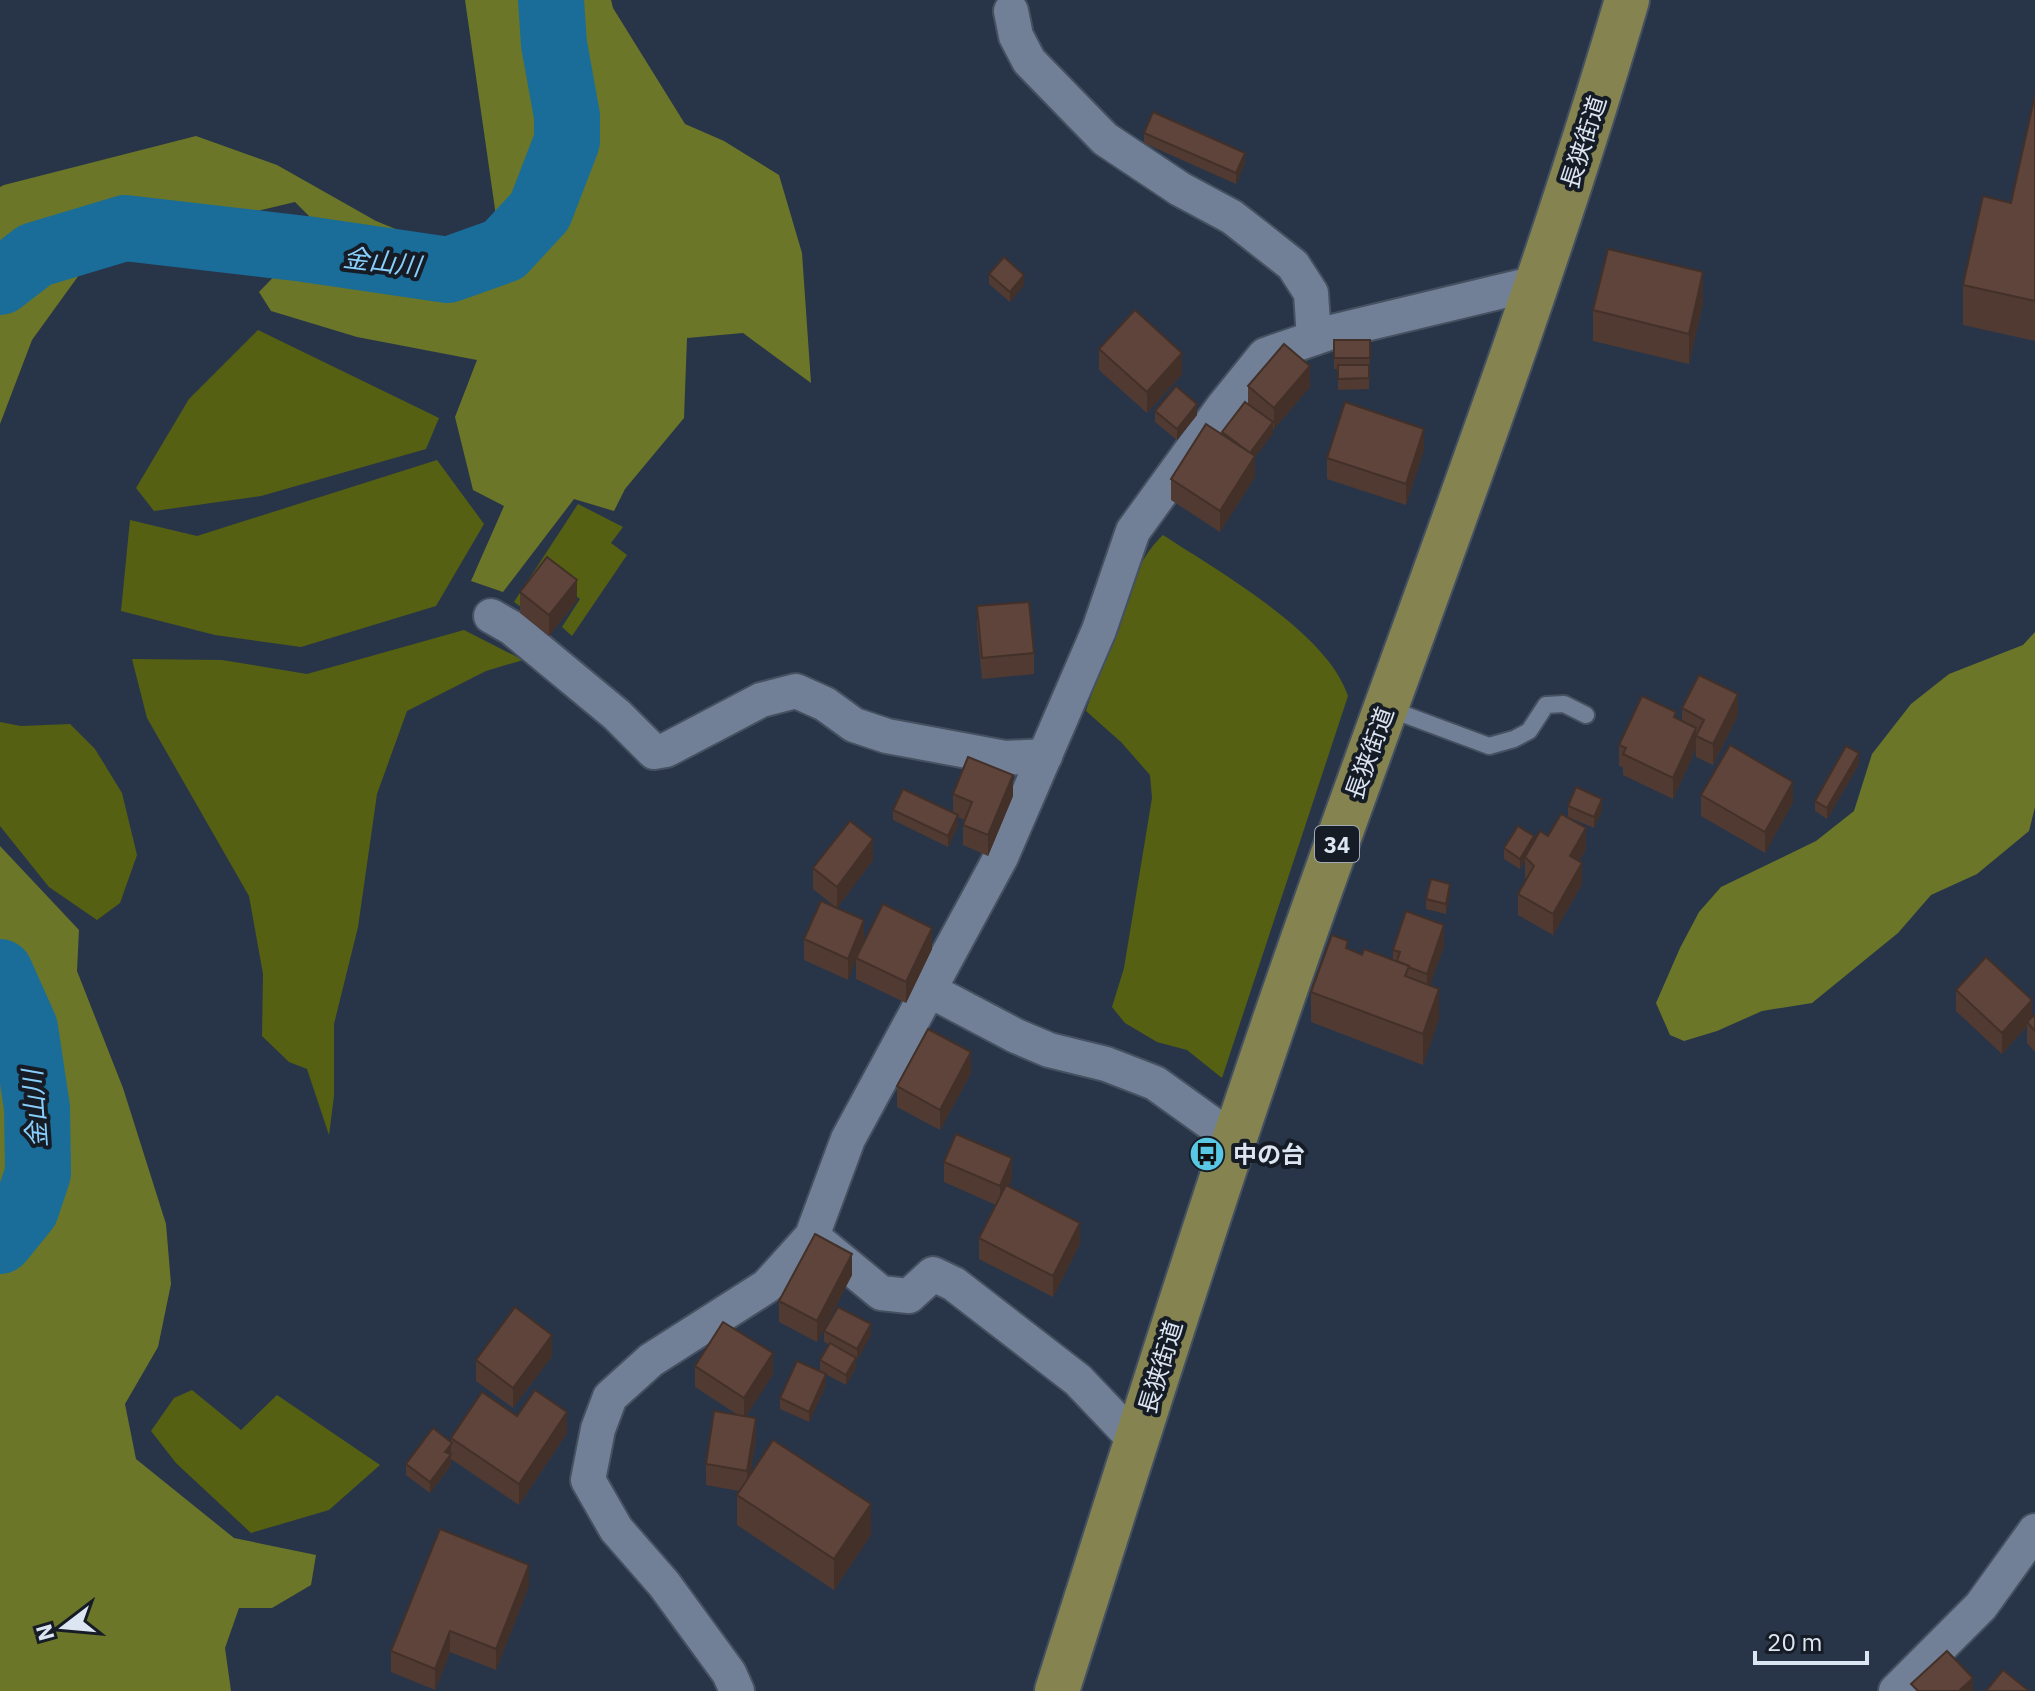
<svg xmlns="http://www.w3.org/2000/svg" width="2035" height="1691" font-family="'IBM Plex Sans','Noto Sans JP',sans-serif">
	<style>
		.green { fill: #566012 }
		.forest { fill: #6b7628 }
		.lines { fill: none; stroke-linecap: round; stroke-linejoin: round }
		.river { stroke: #1a6d99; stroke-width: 66 }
		.service-casing { stroke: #455061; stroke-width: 20 }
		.minor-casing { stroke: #455061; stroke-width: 38 }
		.primary-casing { stroke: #455061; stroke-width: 48 }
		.service { stroke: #718097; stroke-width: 16 }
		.minor { stroke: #718097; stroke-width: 34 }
		.primary { stroke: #858450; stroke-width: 44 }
		.wall { fill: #513a32 }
		.shaded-wall { fill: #423029 }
		.building { fill: #5e443a; stroke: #423029; stroke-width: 2 }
		.labels { text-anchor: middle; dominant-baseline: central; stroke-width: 8; stroke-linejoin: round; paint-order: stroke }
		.shield { fill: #161c25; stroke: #a1a9b4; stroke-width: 2 }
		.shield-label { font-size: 22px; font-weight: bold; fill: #dce5f2 }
		.street-label { font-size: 24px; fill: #dce5f2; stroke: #161c25 }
		.poi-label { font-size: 24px; font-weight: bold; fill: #dce5f2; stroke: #161c25; text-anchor: start }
		.water-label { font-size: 26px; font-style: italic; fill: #89cffc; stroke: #161c25 }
	</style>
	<rect width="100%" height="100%" fill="#283548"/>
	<g class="green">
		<path d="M258 330 439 418 426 449 261 496 154 511 136 488 189 399Z"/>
		<path d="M437 460 484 524 436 606 301 647 215 635 121 611 130 520 197 536Z"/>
		<path d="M578 504 623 527 611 543 627 555 572 636 562 627 580 599 548 574 521 607 514 602Z"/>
		<path d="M1163 535C1218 571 1328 633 1348 696L1222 1078 1187 1050 1157 1042 1125 1023 1112 1007 1124 968 1152 798 1150 775 1121 742 1086 711C1104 663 1126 568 1163 535Z"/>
		<path d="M464 630 523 660 486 671 407 711 377 794 358 927 334 1024V1096L329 1135 307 1069 289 1062 262 1036 263 974 249 896 147 718 132 659 222 660 307 674Z"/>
		<path d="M0 722 21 726 70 724 95 749 122 793 137 855 120 903 97 920 49 887 0 826Z"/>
		<path d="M192 1390 241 1430 277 1395 380 1465 329 1510 251 1533 176 1463 151 1431 174 1398Z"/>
	</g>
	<g class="forest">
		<path d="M465 0H611L613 8 685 124 724 141 779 175 802 253 811 383 743 333 687 338 684 418 625 489 614 511 574 499 503 592 471 581 504 506 473 490 455 417 477 360 357 337 271 311 259 292 321 228 295 202 216 221 92 257 32 340 0 424V187L4 185 196 136 277 165 376 221 450 251 497 223Z"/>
		<path d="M2035 632V807L2029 831 1977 874 1931 895 1898 933 1812 1003 1762 1011 1717 1031 1684 1041 1670 1035 1656 1003 1680 948 1699 912 1721 887 1816 841 1854 811 1872 754 1911 704 1949 674 2023 645Z"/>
		<path d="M0 846 79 930 77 971 123 1088 166 1224 171 1284 158 1347 125 1404 136 1459 234 1538 316 1555 311 1585 272 1608H239L225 1648 231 1691H0Z"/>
	</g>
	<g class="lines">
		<g class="river">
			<path d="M0 282 35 255 125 228 305 249 448 270 504 250 540 211 567 141V116L554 44 551 0"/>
			<path d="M0 972 25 1028 37 1108 38 1173 26 1209 0 1241"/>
		</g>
		<defs>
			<path id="service" d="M1387 708 1489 746 1514 739 1529 731 1546 705 1564 704 1586 715"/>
			<g id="minor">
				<path d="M1011 11 1016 36 1029 61 1105 139 1180 189 1232 217 1293 265 1311 293 1314 338"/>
				<path d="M491 616 512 628 617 715 654 752 666 750 761 700 796 691 825 704 854 725 887 736 1005 758 1045 756"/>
				<path d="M929 990 1016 1036 1049 1050 1106 1064 1155 1083 1233 1139"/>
				<path d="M818 1241 881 1293 909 1296 933 1274 954 1284 1078 1380 1137 1442"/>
				<path d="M737 1691 729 1673 664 1584 616 1529 588 1480 598 1429 610 1397 651 1360 767 1286 812 1236 848 1139 1001 857 1099 630 1133 531 1223 407 1265 355 1332 332 1536 283"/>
				<path d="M1896 1691 1981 1606 2035 1531"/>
			</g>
			<path id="primary" d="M1057 1691C1141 1426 1224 1161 1317 899 1423 600 1538 304 1627 0"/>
		</defs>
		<use href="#service" class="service-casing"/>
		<use href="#minor" class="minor-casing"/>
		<use href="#primary" class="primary-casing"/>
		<use href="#service" class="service"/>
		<use href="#minor" class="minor"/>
		<use href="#primary" class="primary"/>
	</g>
	<g class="wall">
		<path d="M2035 95V341L1963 325V285L2011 203Z"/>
		<path d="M1144 133 1245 163 1236 184 1144 143Z"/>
		<path d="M989 274 1024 285 1010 302 989 284Z"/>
		<path d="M1703 303 1689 364 1593 341V310Z"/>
		<path d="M1334 340H1370L1369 389 1338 390V369H1334Z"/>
		<path d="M1099 349 1182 374 1147 413 1099 370Z"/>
		<path d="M1248 386 1310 387 1274 429 1273 428V433L1255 457V477L1220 532 1171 500V479L1222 434V432L1248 404Z"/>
		<path d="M1155 411 1197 415 1177 440 1155 422Z"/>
		<path d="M1424 450 1406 505 1327 479V458Z"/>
		<path d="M520 592 577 601 549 636 520 613Z"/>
		<path d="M977 606 1034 653V674L982 679 977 627Z"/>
		<path d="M1682 708 1738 715 1713 765 1696 757V749L1673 799 1623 775V767L1619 766V745L1676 718 1682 721Z"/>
		<path d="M1859 764 1827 819 1815 811V801Z"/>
		<path d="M953 794 1013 796 988 856 963 845V825L965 820 958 817V826L948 847 893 820V810L953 813Z"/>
		<path d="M1701 795 1793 802 1765 853 1701 816Z"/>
		<path d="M1568 806 1602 810 1594 828 1568 817Z"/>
		<path d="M1548 836 1586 849 1579 861 1582 884 1553 935 1518 915V894L1527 879 1525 878V860L1520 869 1504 859V848L1534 842Z"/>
		<path d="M873 860 837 908 813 889V868Z"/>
		<path d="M1450 894 1446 914 1426 909V899Z"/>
		<path d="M804 939 864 941 932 949 906 1003 856 979V959L848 980 804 960Z"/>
		<path d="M1444 946 1430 985 1439 1019 1423 1065 1311 1022V992L1348 950 1362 955 1393 959V950Z"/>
		<path d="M1956 990 2032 1017 2035 1014V1052L2027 1043V1026L2002 1054 1956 1011Z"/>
		<path d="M971 1073 940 1130 897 1107V1086Z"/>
		<path d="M944 1162 1012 1179 1008 1186 1080 1244 1053 1297 979 1259V1238L996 1205 944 1182Z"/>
		<path d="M852 1275 817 1342 779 1322V1301Z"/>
		<path d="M824 1331 871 1335 857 1360 856 1359V1368L846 1385 820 1371V1360L829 1344 824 1342Z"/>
		<path d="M552 1356 513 1408 476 1381V1360Z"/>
		<path d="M695 1366 773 1374 746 1416 756 1439 750 1475 871 1535 834 1590 737 1525V1495L739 1491 706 1485V1464L738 1415 695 1387Z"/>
		<path d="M826 1385 809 1422 780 1409V1398Z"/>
		<path d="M517 1416 567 1433 519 1505 451 1459V1454V1465L430 1493 406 1475V1464L451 1443V1438Z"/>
		<path d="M529 1586 496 1670 450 1652 435 1690 391 1672V1651Z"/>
	</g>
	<g class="shaded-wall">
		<path d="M1245 153V163L1236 184V173Z"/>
		<path d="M1703 272V303L1689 364V334Z"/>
		<path d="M1024 275V285L1010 302V292Z"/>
		<path d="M1182 353V374L1147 413V392Z"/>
		<path d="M1310 366V387L1274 429V408Z"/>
		<path d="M1197 404V415L1177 440V429Z"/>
		<path d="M1273 422V433L1255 457V477L1220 532V511L1250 453Z"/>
		<path d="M1424 429V450L1406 505V484Z"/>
		<path d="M577 580V601L549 636V615Z"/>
		<path d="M1738 694V715L1713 765V744Z"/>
		<path d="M1696 728V749L1673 799V778Z"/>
		<path d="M1859 753V764L1827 819V808Z"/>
		<path d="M1013 775V796L988 856V835Z"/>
		<path d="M1793 782V802L1765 853V832Z"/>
		<path d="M1602 799V810L1594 828V817Z"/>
		<path d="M958 815V826L948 847V836Z"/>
		<path d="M1586 828V849L1570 877V856Z"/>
		<path d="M1534 836V847L1525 857V860L1520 869V859Z"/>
		<path d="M873 839V860L837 908V887Z"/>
		<path d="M1582 863V884L1553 935V914Z"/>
		<path d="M1450 884V894L1446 914V904Z"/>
		<path d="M864 920V941L848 980V959Z"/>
		<path d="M1444 925V946L1427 994V974Z"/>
		<path d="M932 928V949L906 1003V982Z"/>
		<path d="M1439 989V1019L1423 1065V1034Z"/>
		<path d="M2032 1000V1021L2027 1022V1026L2002 1054V1033Z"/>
		<path d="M971 1052V1073L940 1130V1110Z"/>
		<path d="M1012 1158V1179L1000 1207V1186Z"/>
		<path d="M1080 1223V1244L1053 1297V1276Z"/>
		<path d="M852 1254V1275L817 1342V1321Z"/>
		<path d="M871 1324V1335L857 1360V1349Z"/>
		<path d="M552 1335V1356L513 1408V1388Z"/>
		<path d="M773 1353V1374L744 1419V1398Z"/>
		<path d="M856 1358V1368L846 1385V1375Z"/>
		<path d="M826 1374V1385L809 1422V1412Z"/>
		<path d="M567 1412V1433L519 1505V1484Z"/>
		<path d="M756 1418V1439L747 1492V1471Z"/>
		<path d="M451 1444V1465L430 1493V1482L445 1452Z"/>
		<path d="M871 1504V1535L834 1590V1559Z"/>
		<path d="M529 1565V1586L496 1670V1649Z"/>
		<path d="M450 1631V1652L435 1690V1669Z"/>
		<path d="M1973 1678V1691H1959Z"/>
	</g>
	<g class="building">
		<path d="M2035 95V301L1963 285 1983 196 2011 203Z"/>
		<path d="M1153 112 1245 153 1236 173 1144 133Z"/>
		<path d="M1608 249 1703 272 1689 334 1593 310Z"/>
		<path d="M1004 257 1024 275 1010 292 989 274Z"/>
		<path d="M1135 310 1182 353 1147 392 1099 349Z"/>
		<rect x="1334" y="340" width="36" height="18"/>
		<path d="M1284 344 1310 366 1274 408 1248 386Z"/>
		<path d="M1338 365H1369V378L1338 379Z"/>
		<path d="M1176 386 1197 404 1177 429 1155 411Z"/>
		<path d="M1245 402 1273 422 1250 453 1222 432Z"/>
		<path d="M1345 402 1424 429 1406 484 1327 458Z"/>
		<path d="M1206 424 1255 456 1220 511 1171 479Z"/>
		<path d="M547 557 577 580 549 615 520 592Z"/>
		<path d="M1029 602 1034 653 982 658 977 606Z"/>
		<path d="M1699 675 1738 694 1713 744 1696 736 1704 720 1682 708Z"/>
		<path d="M1642 696 1676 712 1674 717 1696 728 1673 778 1623 754 1626 748 1619 745Z"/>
		<path d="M1730 745 1793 782 1765 832 1701 795Z"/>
		<path d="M1846 746 1859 753 1827 808 1815 801Z"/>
		<path d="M968 757 1013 775 988 835 963 825 972 802 953 794Z"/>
		<path d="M1576 787 1602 799 1594 817 1568 806Z"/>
		<path d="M903 789 958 815 948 836 893 810Z"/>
		<path d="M1561 814 1586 828 1570 856 1582 863 1553 914 1518 894 1534 866 1525 857 1540 831 1548 836Z"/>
		<path d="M850 821 873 839 837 887 813 868Z"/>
		<path d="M1518 826 1534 836 1520 859 1504 848Z"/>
		<path d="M1431 879 1450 884 1446 904 1426 899Z"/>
		<path d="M821 901 864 920 848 959 804 939Z"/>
		<path d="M883 904 932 928 906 982 856 958Z"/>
		<path d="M1406 911 1444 925 1427 974 1408 967 1409 966 1397 961 1400 952 1393 950Z"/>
		<path d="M1332 935 1348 941 1346 948 1362 955 1364 949 1409 966 1405 976 1439 989 1423 1034 1311 992Z"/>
		<path d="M1986 957 2032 1000 2002 1033 1956 990Z"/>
		<path d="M2035 1014V1031L2027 1022Z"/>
		<path d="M928 1029 971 1052 940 1110 897 1086Z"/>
		<path d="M956 1134 1012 1158 1000 1186 944 1162Z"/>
		<path d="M1006 1185 1080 1223 1053 1276 979 1238Z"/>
		<path d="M815 1234 852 1254 817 1321 779 1301Z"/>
		<path d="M515 1307 552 1335 513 1388 476 1360Z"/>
		<path d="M838 1307 871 1324 857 1349 824 1331Z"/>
		<path d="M723 1322 773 1353 744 1398 695 1366Z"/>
		<path d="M830 1343 856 1358 846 1375 820 1360Z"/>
		<path d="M797 1361 826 1374 809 1412 780 1398Z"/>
		<path d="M535 1390 567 1412 519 1484 451 1438 482 1392 517 1416Z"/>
		<path d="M714 1411 756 1418 747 1471 706 1464Z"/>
		<path d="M433 1428 452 1443 445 1452 451 1454 430 1482 406 1464Z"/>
		<path d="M773 1440 871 1504 834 1559 737 1495Z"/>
		<path d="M440 1529 529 1565 496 1649 450 1631 435 1669 391 1651Z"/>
		<path d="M1947 1651 1973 1678 1959 1691H1918L1911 1684Z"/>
		<path d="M2003 1670 2028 1690 2026 1691H1986Z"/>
	</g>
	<defs>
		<symbol id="bus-disc" viewBox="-11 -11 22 22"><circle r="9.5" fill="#59c8e4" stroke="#161c25"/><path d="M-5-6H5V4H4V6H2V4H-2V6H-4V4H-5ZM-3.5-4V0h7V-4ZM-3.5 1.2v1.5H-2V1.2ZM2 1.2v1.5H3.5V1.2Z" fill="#111"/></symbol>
	</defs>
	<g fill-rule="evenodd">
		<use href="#bus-disc" x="1187" y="1134" width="40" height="40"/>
	</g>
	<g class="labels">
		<rect class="shield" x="1315" y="826" width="44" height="36" rx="6"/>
		<g class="shield-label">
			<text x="1337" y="844">34</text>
		</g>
		<g class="street-label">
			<text transform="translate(1583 142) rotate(-72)">長狭街道</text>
			<text transform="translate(1369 753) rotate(-70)">長狭街道</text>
			<text transform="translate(1160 1367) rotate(-73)">長狭街道</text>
		</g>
		<g class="poi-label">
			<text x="1233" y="1154">中の台</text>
		</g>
		<g class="water-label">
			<text transform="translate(382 261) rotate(7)">金山川</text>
			<text transform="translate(34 1109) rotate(-94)">金山川</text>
		</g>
	</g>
	<g transform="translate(64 1627) rotate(254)" stroke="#161c25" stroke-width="6" paint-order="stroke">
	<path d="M0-6L14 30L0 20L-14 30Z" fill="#dce5f2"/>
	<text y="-12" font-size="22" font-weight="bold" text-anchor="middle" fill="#dce5f2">N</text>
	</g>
	<path d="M1755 1651v12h112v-12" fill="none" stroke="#dce5f2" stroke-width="4"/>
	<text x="1767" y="1651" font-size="24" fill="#dce5f2" stroke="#161c25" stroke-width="6" paint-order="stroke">20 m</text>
</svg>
